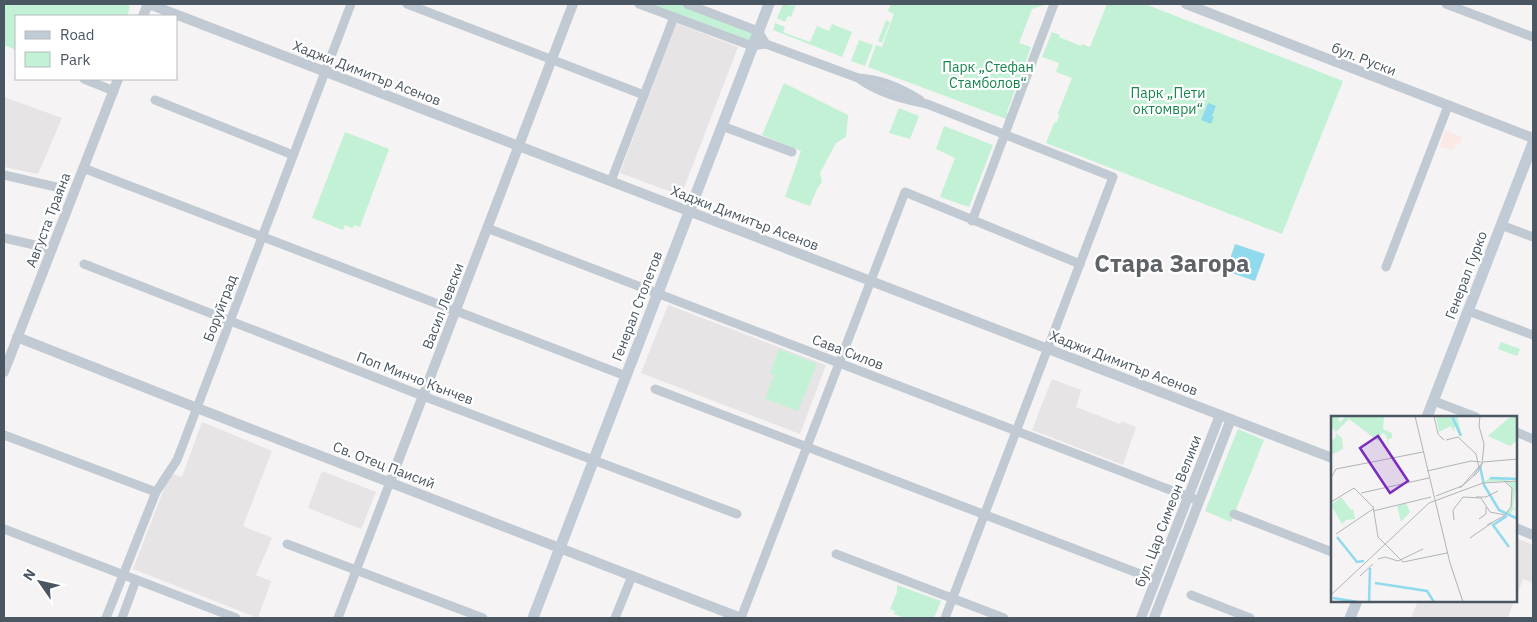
<svg xmlns="http://www.w3.org/2000/svg" width="1537" height="622" font-family="'IBM Plex Sans',sans-serif">
	<style>
		.education { fill: #e6e4e5 }
		.medical { fill: #fce8e6 }
		.green { fill: #c3f1d5 }
		.water { fill: #90daee }
		.lines { fill: none; stroke-linecap: round; stroke-linejoin: round }
		.minor { stroke: #c1cad2; stroke-width: 9 }
		.tertiary { stroke: #c1cad2; stroke-width: 10 }
		.secondary { stroke: #c1cbd6; stroke-width: 11 }
		.labels { text-anchor: middle; dominant-baseline: central; stroke-width: 4.5; stroke-linejoin: round; paint-order: stroke }
		.street-label { font-size: 14px; fill: #4a5661; stroke: #fff }
		.park-label { font-size: 14px; fill: #17864f; stroke: #fff }
		.town-label { font-size: 24px; font-weight: bold; fill: #5f6368; stroke: #fff }
		.inset-river { fill: none; stroke: #90daee; stroke-width: 2.5 }
		.inset-road { fill: none; stroke: #b1b4b9; stroke-width: 1 }
		.view { fill: #7b2cbf; fill-opacity: 0.15; stroke: #7b2cbf; stroke-width: 2.5 }
		.inset-edge { fill: none; stroke: #4a5661; stroke-width: 2.5 }
	</style>
	<rect width="100%" height="100%" fill="#f5f3f3"/>
	<g class="education">
		<path d="M676 23 738 47 682 193 677 194 620 173Z"/>
		<path d="M4 97 62 118 38 174 4 167Z"/>
		<path d="M668 305 826 365 800 434 641 373Z"/>
		<path d="M1052 379 1081 390 1076 407 1120 424 1121 421 1136 427 1123 465 1032 430Z"/>
		<path d="M202 422 272 451 243 526 272 538 256 575 271 581 258 618 133 569 170 473 182 477Z"/>
		<path d="M322 471 376 492 361 529 308 508Z"/>
		<path d="M1516 538 1533 545V583L1523 579 1516 597Z"/>
		<path d="M1418 601H1514L1508 618H1411Z"/>
	</g>
	<path class="medical" d="M1445 130 1462 137 1459 144 1456 143 1454 150 1440 147Z"/>
	<g class="green">
		<path d="M4 4H127L130 7 127 16H16V50L4 45Z"/>
		<path d="M640 4H687L758 31 752 46Z"/>
		<path d="M783 4 793 6 796 4 791 17 788 16 785 22 777 18Z"/>
		<path d="M891 4H1047L1032 9 1019 43 1031 47 1007 112 1008 114 1006 119 868 67 876 45 882 47 894 14 888 11Z"/>
		<path d="M1107 4H1145L1343 81 1282 234 1046 143 1054 123 1057 122 1059 116 1058 113 1072 78 1056 72 1059 63 1042 57 1052 32 1060 35 1059 37 1081 46 1082 44 1090 47Z"/>
		<path d="M886 20 890 22 882 43 878 41Z"/>
		<path d="M775 23 785 27 783 32 810 42 817 26 829 31 832 24 852 32 842 57 773 30Z"/>
		<path d="M859 40 873 45 865 66 851 61Z"/>
		<path d="M784 83 848 115 846 137 836 143 820 173 822 182 817 189 810 206 785 197 801 151 762 135Z"/>
		<path d="M899 108 919 116 910 139 889 133Z"/>
		<path d="M944 126 993 145 969 207 940 197 955 158 936 149Z"/>
		<path d="M345 132 389 149 360 227 355 225 352 228 345 225 343 230 312 218Z"/>
		<path d="M1501 342 1520 349 1517 356 1498 349Z"/>
		<path d="M779 349 817 364 798 411 765 399 774 375 770 373Z"/>
		<path d="M1238 429 1264 440 1231 522 1205 511Z"/>
		<path d="M897 585 941 601 934 618H905L894 614 895 611 890 609 897 592Z"/>
	</g>
	<g class="water">
		<path d="M1208 103 1216 106 1212 116 1214 117 1211 124 1201 120Z"/>
		<path d="M1235 244 1265 254 1255 281 1226 271Z"/>
	</g>
	<g class="lines">
		<g class="minor">
			<path d="M407 4 644 95"/>
			<path d="M639 4 752 46 766 44 858 78C878 93 902 99 927 104L1113 177 945 618"/>
			<path d="M687 4 758 31 766 44"/>
			<path d="M1446 4 1533 37"/>
			<path d="M858 78C881 79 901 88 920 100"/>
			<path d="M84 79 114 91"/>
			<path d="M155 100 293 155"/>
			<path d="M722 126 792 152"/>
			<path d="M83 168 626 376"/>
			<path d="M4 175 56 187"/>
			<path d="M611 181 674 17"/>
			<path d="M972 221 1054 4"/>
			<path d="M1501 225 1533 237"/>
			<path d="M487 228 1199 501"/>
			<path d="M4 238 52 249"/>
			<path d="M84 264 423 396 737 514"/>
			<path d="M1386 267 1448 106"/>
			<path d="M1468 311 1533 335"/>
			<path d="M655 389 1156 580"/>
			<path d="M1434 401 1476 417"/>
			<path d="M1516 432 1533 439"/>
			<path d="M4 435 156 492"/>
			<path d="M1234 514 1332 552"/>
			<path d="M4 529 236 618"/>
			<path d="M287 544 483 618"/>
			<path d="M836 554 1004 618"/>
			<path d="M1191 595 1250 618"/>
			<path d="M106 618 156 492 177 460 351 4"/>
			<path d="M122 618 136 580"/>
			<path d="M338 618 390 482"/>
			<path d="M615 618 632 576"/>
			<path d="M741 618 905 192 1080 264"/>
		</g>
		<g class="tertiary">
			<path d="M149 4 1332 458"/>
			<path d="M1186 4 1533 138"/>
			<path d="M143 16 148 4"/>
			<path d="M17 337 197 408 741 618"/>
			<path d="M4 372 118 79"/>
			<path d="M390 482 573 4"/>
			<path d="M1516 528 1533 535"/>
			<path d="M1141 618 1220 415"/>
			<path d="M1154 618 1231 419"/>
		</g>
		<g class="secondary">
			<path d="M1427 417 1533 143"/>
			<path d="M533 618 769 4"/>
			<path d="M1350 618 1357 601"/>
		</g>
	</g>
	<g class="labels">
		<g class="street-label">
			<text transform="translate(1364 59) rotate(21)">бул. Руски</text>
			<text transform="translate(367 73) rotate(21)">Хаджи Димитър Асенов</text>
			<text transform="translate(745 218) rotate(21)">Хаджи Димитър Асенов</text>
			<text transform="translate(48 220) rotate(-69)">Августа Траяна</text>
			<text transform="translate(1466 275) rotate(-69)">Генерал Гурко</text>
			<text transform="translate(443 306) rotate(-69)">Васил Левски</text>
			<text transform="translate(637 306) rotate(-69)">Генерал Столетов</text>
			<text transform="translate(220 308) rotate(-69)">Боруйград</text>
			<text transform="translate(848 352) rotate(21)">Сава Силов</text>
			<text transform="translate(1124 363) rotate(21)">Хаджи Димитър Асенов</text>
			<text transform="translate(415 378) rotate(21)">Поп Минчо Кънчев</text>
			<text transform="translate(384 465) rotate(21)">Св. Отец Паисий</text>
			<text transform="translate(1168 511) rotate(-69)">бул. Цар Симеон Велики</text>
		</g>
		<g class="park-label">
			<text x="988" y="67">Парк „Стефан<tspan x="988" dy="16">Стамболов“</tspan></text>
			<text x="1168" y="93">Парк „Пети<tspan x="1168" dy="16">октомври“</tspan></text>
		</g>
		<g class="town-label">
			<text x="1172" y="263">Стара Загора</text>
		</g>
	</g>
	<g transform="translate(1331 416)">
		<rect width="186" height="186" fill="#f5f3f3"/>
		<path d="M0 0H12L7 3 9 6 15 0H53L52 13 61 17V22L57 23 61 43 55 19 51 17 47 25 18 3 5 16 0 10ZM105 0H126L131 20 124 8 123 16 120 10 108 16ZM180 0H186L187 24 179 30 157 20ZM5 17 11 22 12 33 0 39V24L4 23ZM160 61 186 62 176 65H186L182 91 186 94 182 93 179 99 175 97 180 90V69L174 65 153 66ZM10 81 20 94 22 93 24 103 15 104 11 108 0 89ZM75 87 79 96 70 106 66 90Z" fill="#c3f1d5"/>
		<path class="inset-river" d="M121 0 130 20M149 50 153 69 168 94 187 103M159 62 187 63M176 100 162 109 178 131M6 121 26 146 33 145M44 167 96 175 103 186M2 182 27 186M38 186 39 152"/>
		<path class="inset-road" d="M84 0 119 147 132 186M103 0 107 18 113 24M115 24 127 21 145 38 148 52 142 60M96 55 140 45 150 46M0 62 5 53 92 36M129 72 147 56 151 48 153 28 148 10 149 0M30 77 98 62M105 80 131 70 152 46 187 43M145 81H155L167 75M0 86 23 72 42 91M42 90 47 121 72 146 116 137M42 95 100 81M148 103 155 98V91M123 104 122 94 132 81 150 82 159 96 174 99M156 109 173 100 180 91 181 72 173 65M5 118 42 93M139 122 162 106M47 143 54 141 67 145 92 133M29 160 42 148M0 179 98 87 152 67 187 65"/>
		<path class="view" d="M47 20 77 65 59 77 29 32Z"/>
		<rect width="186" height="186" class="inset-edge"/>
	</g>
	<rect width="1537" height="622" fill="none" stroke="#4a5661" stroke-width="10"/>
	<rect x="15" y="15" width="162" height="65" fill="#ffffff" stroke="#b7bbc0"/>
	<rect x="25" y="31" width="25" height="8" fill="#c1cbd6" stroke="#b7bbc0"/>
	<text x="60" y="40" font-size="15" fill="#4a5661">Road</text>
	<rect x="25" y="52" width="25" height="15" fill="#c3f1d5" stroke="#b7bbc0"/>
	<text x="60" y="65" font-size="15" fill="#4a5661">Park</text>
	<g transform="translate(40 582) rotate(304)" stroke="#ffffff" stroke-width="4" paint-order="stroke">
	<path d="M0-4L9 19L0 12L-9 19Z" fill="#4a5661"/>
	<text y="-8" font-size="14" font-weight="bold" text-anchor="middle" fill="#4a5661">N</text>
	</g>
</svg>
